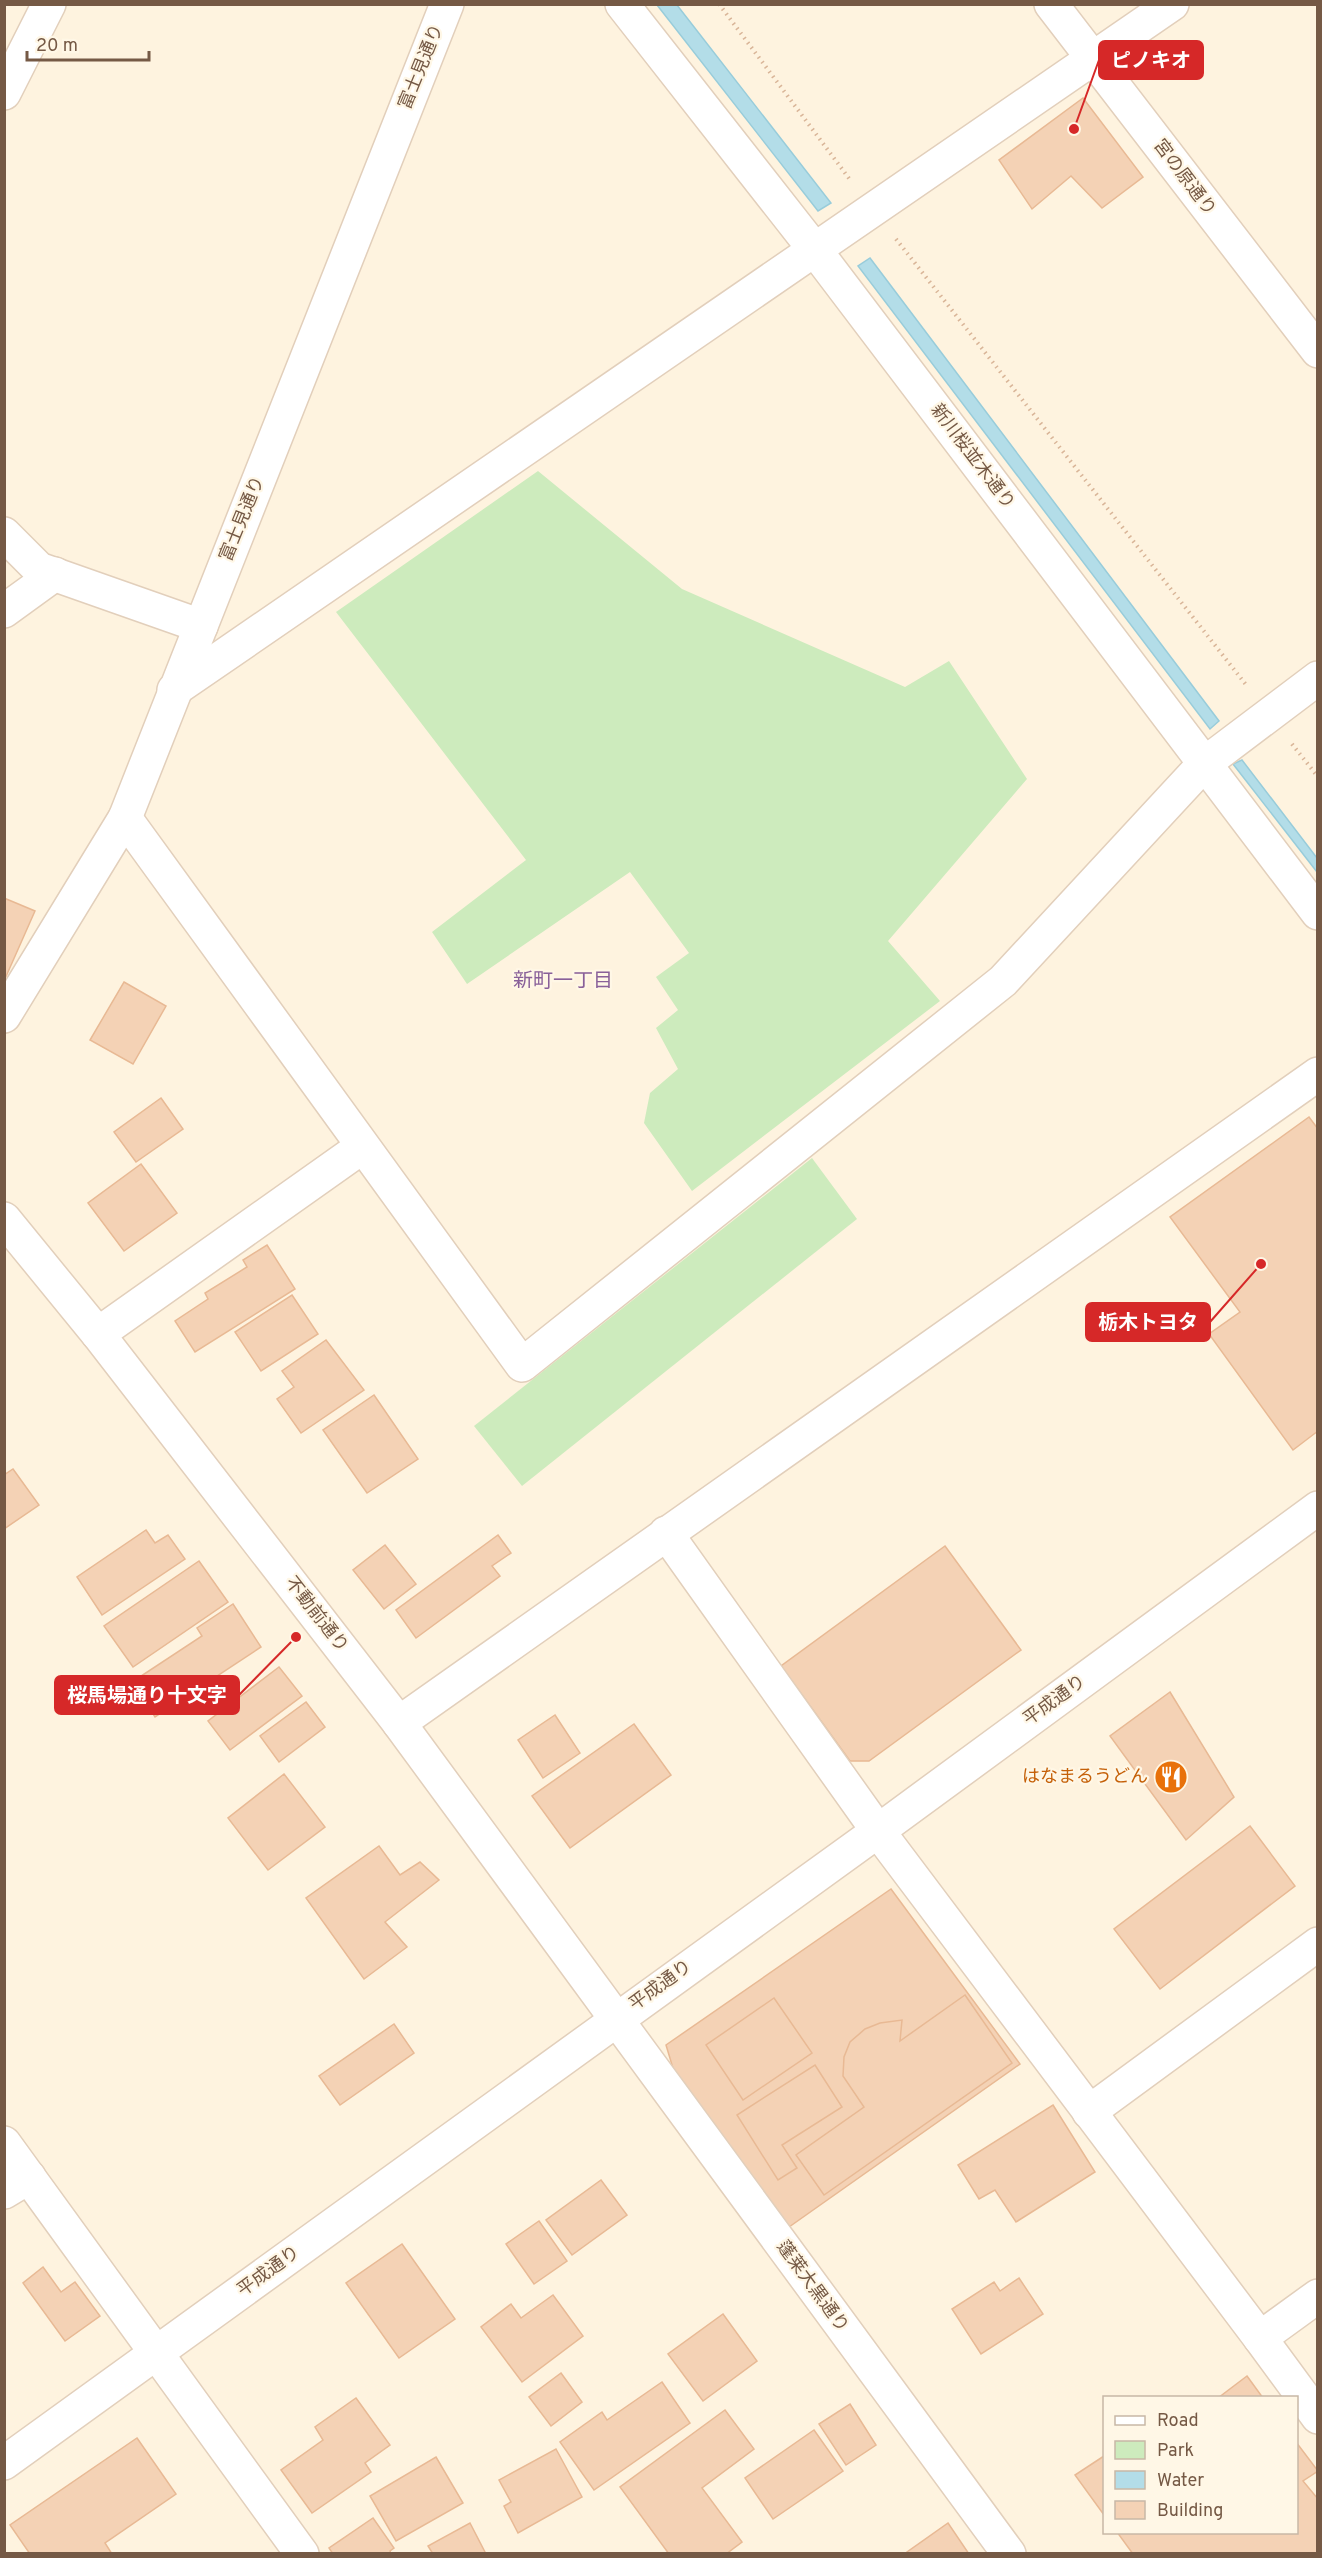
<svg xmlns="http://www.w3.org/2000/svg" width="1322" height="2558" font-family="Overpass,'Noto Sans JP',sans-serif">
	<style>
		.green { fill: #cdebbd }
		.water { fill: #b3dde8; stroke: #98ccda; stroke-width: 1.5 }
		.building { fill: #f4d2b5; stroke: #e8b994; stroke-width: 1.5 }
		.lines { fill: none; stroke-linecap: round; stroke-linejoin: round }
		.minor-casing { stroke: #e2cfbb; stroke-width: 36 }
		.path { stroke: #d9b598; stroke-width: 4; stroke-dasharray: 1.5 4.5; stroke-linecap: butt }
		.minor { stroke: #fff; stroke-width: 33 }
		.labels { text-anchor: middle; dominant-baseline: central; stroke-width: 4.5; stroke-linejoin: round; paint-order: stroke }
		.street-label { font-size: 18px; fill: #755945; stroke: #fff7e6 }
		.food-label { font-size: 18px; fill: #c56008; stroke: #fff7e6; text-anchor: end }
		.neighbourhood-label { font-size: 20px; fill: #896099; stroke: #fff7e6 }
		.leader { fill: none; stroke: #d62828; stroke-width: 2 }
		.callout-dot { fill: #d62828; stroke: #fff7e6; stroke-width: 2 }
		.callout { fill: #d62828; stroke: #d62828; stroke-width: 2 }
		.callout-label { font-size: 20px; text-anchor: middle; font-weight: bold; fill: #fff }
	</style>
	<rect width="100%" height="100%" fill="#fef3df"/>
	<g class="green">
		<path d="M538 471 682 589 905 687 949 661 1027 779 888 941 940 1001 692 1191 644 1123 650 1093 678 1069 656 1028 678 1010 656 977 689 953 630 872 467 984 432 932 526 860 336 612Z"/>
		<path d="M812 1158 857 1219 522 1486 474 1426Z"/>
	</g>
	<g class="water">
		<path d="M657 5H677L831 203 818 211Z"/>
		<path d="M870 258 1219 721 1210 729 858 266Z"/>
		<path d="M1242 760 1317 858V872L1233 764Z"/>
	</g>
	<g class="building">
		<path d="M1083 98 1143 177 1102 208 1071 176 1032 209 999 160Z"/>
		<path d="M4 898 35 911 4 981Z"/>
		<path d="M124 982 166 1006 133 1064 90 1040Z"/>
		<path d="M161 1098 183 1129 136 1162 114 1132Z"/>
		<path d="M1309 1117 1318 1129V1431L1293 1450 1209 1334 1240 1312 1170 1217Z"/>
		<path d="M141 1164 177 1213 124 1251 88 1203Z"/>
		<path d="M267 1245 295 1289 195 1352 175 1321 208 1299 205 1293 247 1267 243 1260Z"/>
		<path d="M292 1295 318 1334 261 1371 235 1332Z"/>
		<path d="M326 1340 364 1390 301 1433 277 1399 294 1387 282 1371Z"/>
		<path d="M374 1395 418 1459 367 1493 323 1430Z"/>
		<path d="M13 1469 39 1505 4 1529V1475Z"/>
		<path d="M146 1530 155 1543 168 1535 185 1559 102 1615 77 1577Z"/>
		<path d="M498 1535 511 1553 492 1566 500 1576 416 1638 396 1610Z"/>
		<path d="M385 1545 416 1584 384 1609 353 1570Z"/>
		<path d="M945 1546 1021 1650 869 1761H850L781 1666Z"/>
		<path d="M199 1561 228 1602 133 1667 104 1626Z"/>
		<path d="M233 1604 261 1647 155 1717 132 1682 202 1636 197 1628Z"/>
		<path d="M279 1667 302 1696 230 1750 208 1721Z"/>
		<path d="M1170 1692 1234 1797 1186 1840 1110 1736Z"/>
		<path d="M306 1702 325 1727 279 1762 260 1736Z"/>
		<path d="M555 1715 580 1753 543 1778 518 1740Z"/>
		<path d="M634 1724 671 1775 570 1848 532 1796Z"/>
		<path d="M284 1774 325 1827 268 1870 228 1818Z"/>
		<path d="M1250 1826 1295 1886 1160 1989 1114 1929Z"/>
		<path d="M379 1846 400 1875 420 1862 439 1880 385 1922 407 1947 364 1979 306 1898Z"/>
		<path d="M891 1889 1020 2064 789 2227 675 2075 666 2045Z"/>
		<path d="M965 1995 1012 2063 824 2195 796 2155 864 2107 843 2076 844 2057 850 2042 865 2029 880 2023 902 2020 900 2041Z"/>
		<path d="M774 1998 812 2053 743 2100 706 2045Z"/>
		<path d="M394 2024 414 2053 340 2105 319 2076Z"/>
		<path d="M815 2065 842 2107 782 2145 797 2168 778 2180 737 2115Z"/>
		<path d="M1053 2105 1095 2172 1016 2222 995 2190 979 2199 958 2165Z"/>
		<path d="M601 2180 627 2215 572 2255 546 2220Z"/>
		<path d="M539 2221 567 2261 534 2284 506 2244Z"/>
		<path d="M402 2244 455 2319 399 2358 346 2283Z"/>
		<path d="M43 2267 61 2292 75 2282 100 2316 65 2341 23 2283Z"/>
		<path d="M1019 2278 1043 2314 981 2354 952 2309 994 2282 1000 2291Z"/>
		<path d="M553 2295 583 2336 522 2382 481 2327 511 2304 521 2318Z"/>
		<path d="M723 2314 757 2361 703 2401 668 2354Z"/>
		<path d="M561 2373 582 2402 551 2426 529 2397Z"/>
		<path d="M1247 2376 1263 2398H1218Z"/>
		<path d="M662 2382 690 2423 594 2490 560 2442 602 2412 607 2420Z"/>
		<path d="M356 2398 390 2445 365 2463 371 2472 312 2513 281 2470 323 2440 315 2427Z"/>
		<path d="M850 2404 876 2445 846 2465 819 2424Z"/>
		<path d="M725 2410 754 2449 702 2488 742 2542 726 2554H669L620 2487Z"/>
		<path d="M814 2430 843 2471 773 2519 745 2478Z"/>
		<path d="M137 2438 176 2494 105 2543 112 2554H30L10 2525Z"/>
		<path d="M1296 2442 1318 2471 1303 2481 1318 2499V2554H1133L1117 2532H1296Z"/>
		<path d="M556 2449 582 2497 518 2533 504 2506 511 2502 499 2480Z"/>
		<path d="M1104 2456V2515L1075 2475Z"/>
		<path d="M436 2457 463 2503 396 2541 370 2496Z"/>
		<path d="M373 2518 394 2548 390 2551 391 2554H333L329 2548Z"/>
		<path d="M470 2523 486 2554H433L428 2546Z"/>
		<path d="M948 2523 969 2554H908L907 2552Z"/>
	</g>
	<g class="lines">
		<defs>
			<g id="minor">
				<path d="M622 4 815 250 1318 913"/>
				<path d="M1051 4 1318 351"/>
				<path d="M4 93 49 4"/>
				<path d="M4 534 39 569 201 626"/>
				<path d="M4 611 55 574"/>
				<path d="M174 690 1172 4"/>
				<path d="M125 818 522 1365 1003 981 1204 764 1318 678"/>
				<path d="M4 1016 125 818 447 4"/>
				<path d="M4 1219 98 1334 399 1723 1009 2554"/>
				<path d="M98 1334 362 1147"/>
				<path d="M666 1533 878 1831 1260 2338 1318 2296"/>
				<path d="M399 1723 1318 1074"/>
				<path d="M1089 2112 1318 1944"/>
				<path d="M4 2143 302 2554"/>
				<path d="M4 2192 29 2177"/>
				<path d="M1260 2338 1318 2417"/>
				<path d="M4 2463 878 1831 1318 1508"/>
			</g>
		</defs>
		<use href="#minor" class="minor-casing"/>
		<g class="path">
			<path d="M719 4 851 181"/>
			<path d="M896 239 1247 686"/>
			<path d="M1292 744 1318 777"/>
		</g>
		<use href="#minor" class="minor"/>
	</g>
	<defs>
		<symbol id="restaurant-disc" viewBox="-11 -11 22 22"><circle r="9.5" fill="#e8710a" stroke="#fff7e6"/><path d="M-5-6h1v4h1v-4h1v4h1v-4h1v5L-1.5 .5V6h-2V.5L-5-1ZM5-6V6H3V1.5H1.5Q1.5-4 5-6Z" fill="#fff"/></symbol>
	</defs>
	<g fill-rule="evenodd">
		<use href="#restaurant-disc" x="1152" y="1758" width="38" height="38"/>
	</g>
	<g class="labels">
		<g class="street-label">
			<text transform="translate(422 67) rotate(-68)">富士見通り</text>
			<text transform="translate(1184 178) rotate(53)">宮の原通り</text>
			<text transform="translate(972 457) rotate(53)">新川桜並木通り</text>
			<text transform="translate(243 519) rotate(-68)">富士見通り</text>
			<text transform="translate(316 1615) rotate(52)">不動前通り</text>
			<text transform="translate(1055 1701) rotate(-36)">平成通り</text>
			<text transform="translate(661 1986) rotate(-36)">平成通り</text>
			<text transform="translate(269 2272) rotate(-36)">平成通り</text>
			<text transform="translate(812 2287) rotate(54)">蓬莱大黒通り</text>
		</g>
		<g class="food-label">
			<text x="1148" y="1777">はなまるうどん</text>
		</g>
		<g class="neighbourhood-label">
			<text x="563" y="982">新町一丁目</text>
		</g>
	</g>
	<path class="leader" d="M1074 129L1099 60M1261 1264L1210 1322M296 1637L239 1695"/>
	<g class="callout-dot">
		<circle cx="1074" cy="129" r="6"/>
		<circle cx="1261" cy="1264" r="6"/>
		<circle cx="296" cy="1637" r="6"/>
	</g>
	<g class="callout">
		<rect x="1099" y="41" width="104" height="38" rx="6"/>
		<rect x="1086" y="1303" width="124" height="38" rx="6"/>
		<rect x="55" y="1676" width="184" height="38" rx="6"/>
	</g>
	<g class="callout-label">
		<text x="1151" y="67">ピノキオ</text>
		<text x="1148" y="1329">栃木トヨタ</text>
		<text x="147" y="1702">桜馬場通り十文字</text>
	</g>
	<rect width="1322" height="2558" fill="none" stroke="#755945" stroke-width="12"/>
	<rect x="1103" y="2396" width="195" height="138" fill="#fff7e6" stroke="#c8b8a6" stroke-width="1.5"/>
	<rect x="1115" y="2416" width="30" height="9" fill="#ffffff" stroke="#c8b8a6" stroke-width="1.5"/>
	<text x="1157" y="2426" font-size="18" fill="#755945">Road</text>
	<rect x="1115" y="2441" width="30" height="18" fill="#cdebbd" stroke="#c8b8a6" stroke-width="1.5"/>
	<text x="1157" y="2456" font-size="18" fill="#755945">Park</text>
	<rect x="1115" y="2471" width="30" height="18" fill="#b3dde8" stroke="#c8b8a6" stroke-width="1.5"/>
	<text x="1157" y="2486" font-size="18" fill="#755945">Water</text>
	<rect x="1115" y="2501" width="30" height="18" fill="#f4d2b5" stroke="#c8b8a6" stroke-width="1.5"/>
	<text x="1157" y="2516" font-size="18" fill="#755945">Building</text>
	<path d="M27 51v9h122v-9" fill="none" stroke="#755945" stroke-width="3"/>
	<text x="36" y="51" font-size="18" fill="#755945" stroke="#fff7e6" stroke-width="4.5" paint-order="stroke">20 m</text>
</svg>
